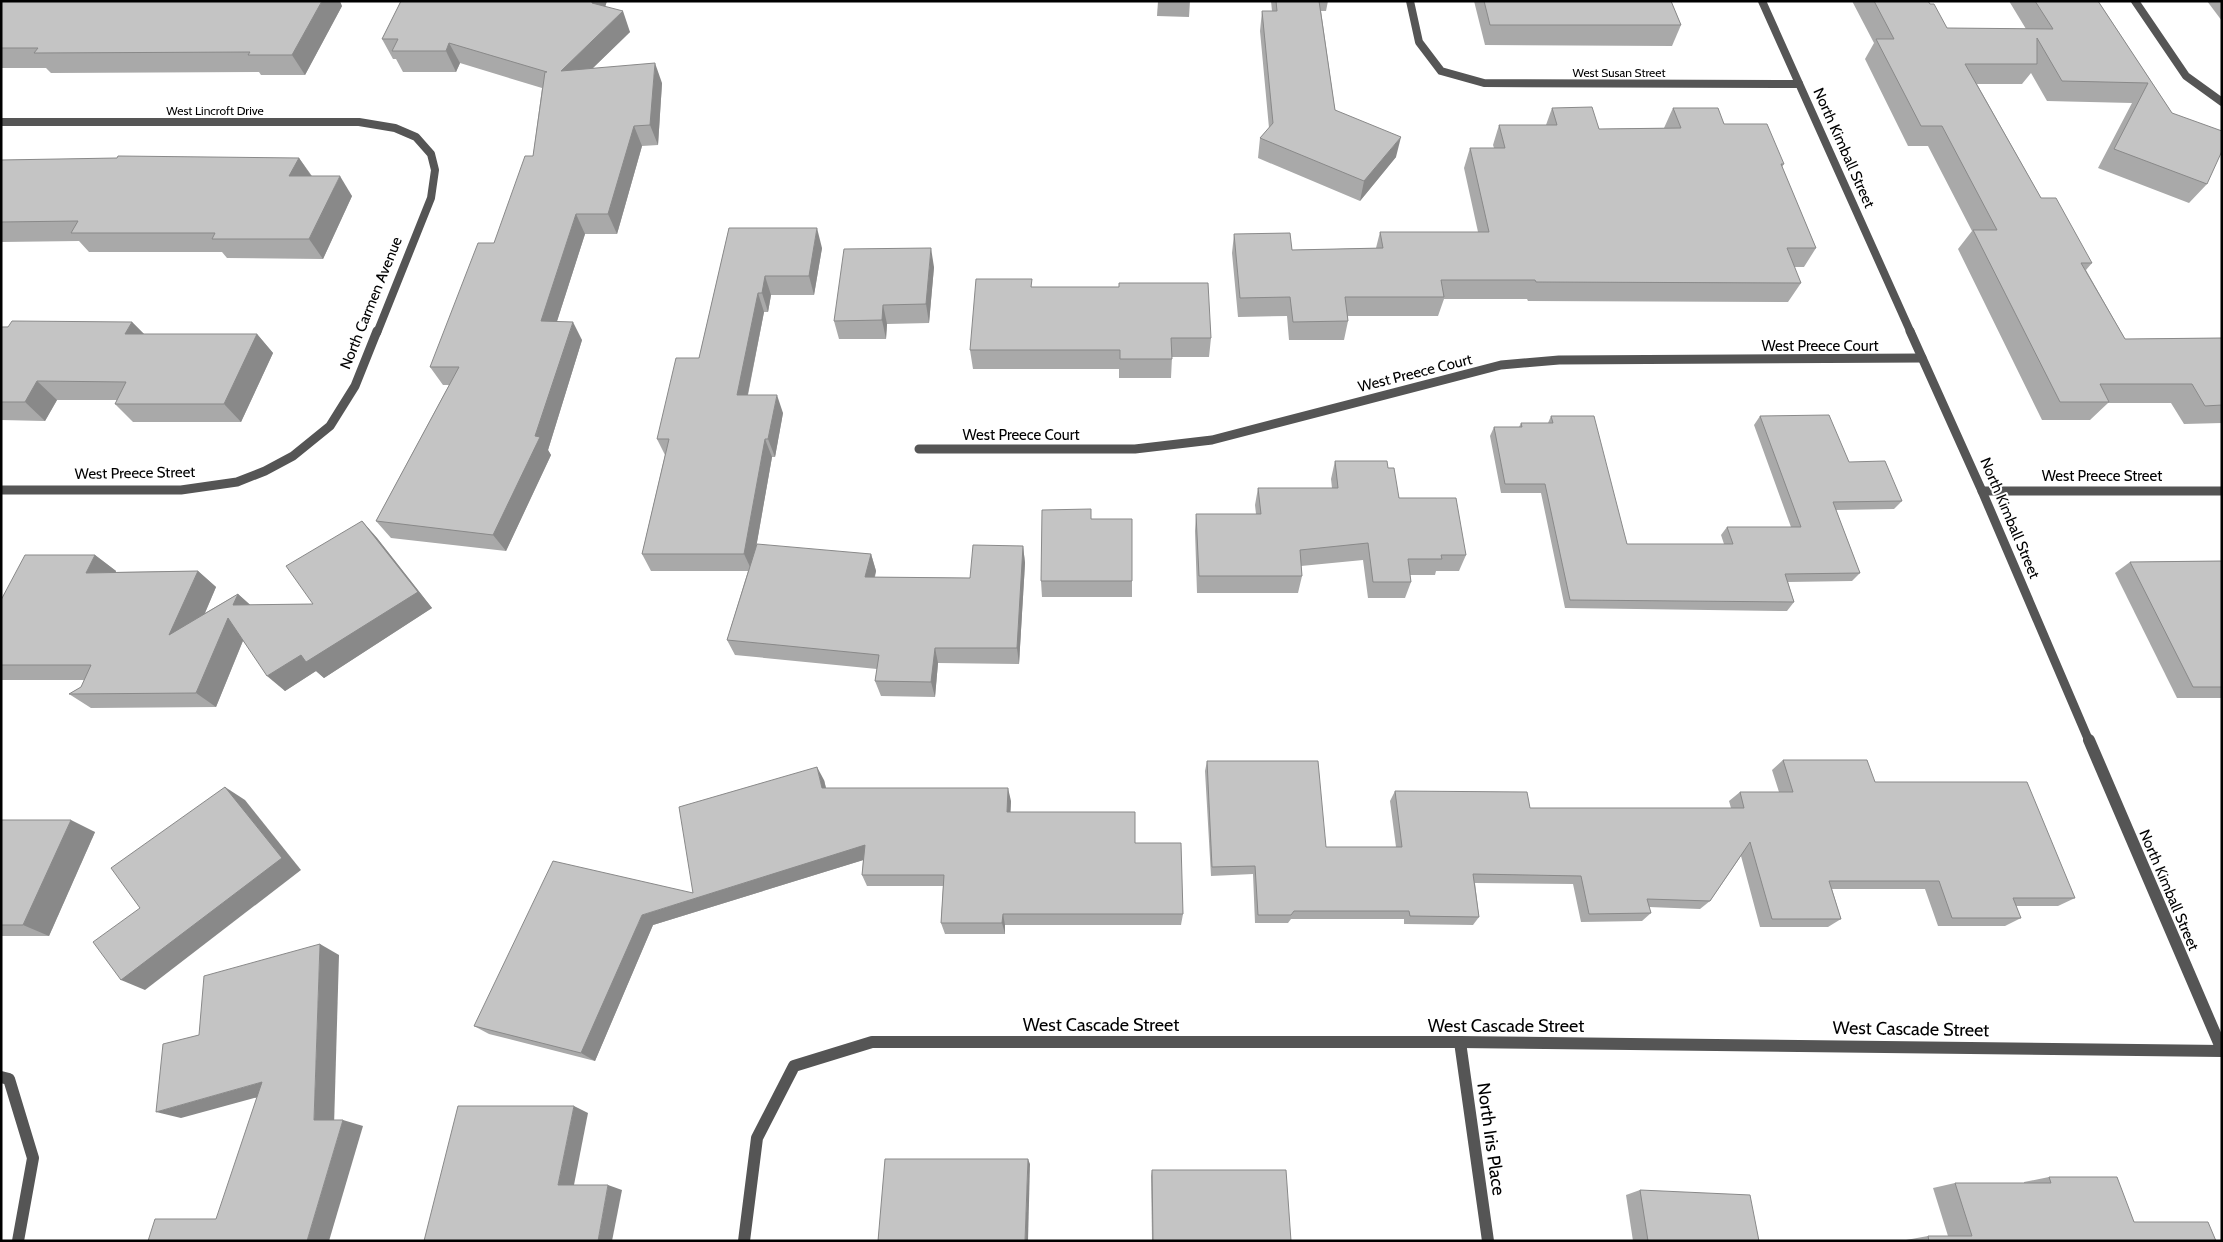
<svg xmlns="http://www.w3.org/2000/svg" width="2223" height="1242" font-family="Cabin,sans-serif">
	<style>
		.water { fill: #a3a3a3 }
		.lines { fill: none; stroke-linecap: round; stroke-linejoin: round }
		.minor-far2 { stroke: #555; stroke-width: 8 }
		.minor-far1 { stroke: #555; stroke-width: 9 }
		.minor { stroke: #555; stroke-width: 12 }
		.tertiary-far2 { stroke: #555; stroke-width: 8 }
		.tertiary-far1 { stroke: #555; stroke-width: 9 }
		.tertiary { stroke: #555; stroke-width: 12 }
		.wall { fill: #a9a9a9 }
		.shaded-wall { fill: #898989 }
		.building { fill: #c4c4c4; stroke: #898989 }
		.labels { text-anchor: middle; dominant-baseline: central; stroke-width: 4; stroke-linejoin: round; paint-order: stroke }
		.far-street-label { font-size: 12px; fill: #000; stroke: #fff }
		.street-label { font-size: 15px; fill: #000; stroke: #fff }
		.near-street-label { font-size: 18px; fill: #000; stroke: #fff }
	</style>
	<rect width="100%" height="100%" fill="#fff"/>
	<path class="water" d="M1158 1H1190L1189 17 1157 16Z"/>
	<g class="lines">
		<g class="minor-far2">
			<path d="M1410 1 1419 42 1441 71 1484 83 1799 84"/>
			<path d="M2135 1 2186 76 2222 102"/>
			<path d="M1 122H359L395 128 416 137 431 154 435 170 431 198 377 333"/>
		</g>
		<g class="minor-far1">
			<path d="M919 449H1135L1212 440 1501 365 1559 360 1922 358"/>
			<path d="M1 490H181L237 482 265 471 293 456 330 426 355 386 377 331"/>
			<path d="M1982 491H2222"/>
		</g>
		<g class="minor">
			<path d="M1460 1042 1488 1241"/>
			<path d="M1 1077 9 1079 33 1158 18 1241"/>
			<path d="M744 1241 757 1138 794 1066 872 1042H1460L2222 1051"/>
		</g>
		<path class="tertiary-far2" d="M1762 1 1911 333"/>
		<path class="tertiary-far1" d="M1910 331 1982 491 2089 741"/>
		<path class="tertiary" d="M2089 740 2222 1050"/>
	</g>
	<g class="wall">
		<path d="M1 1 342 6 305 75H261L259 72 51 73 46 68H1Z"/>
		<path d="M401 1H607L605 6 630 32 593 68 662 83 658 145 642 146 617 234H585L557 321 582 340 548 450 551 455 506 551 391 538 376 521 449 385H443L430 367 494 243 533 156 542 88 460 63 456 72H403L396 59H393L382 39Z"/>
		<path d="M1271 1H1328L1326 11H1321L1335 110 1396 157 1360 201 1258 158 1260 138 1269 128 1260 31 1262 11H1272Z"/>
		<path d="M1474 1H1671L1681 25 1672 46 1485 45Z"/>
		<path d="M1852 1H1928L1947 28 2026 29 2009 1H2098L2172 113 2207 184 2189 203 2098 168 2132 103 2047 101 2031 73 2022 84H1977L2041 198 2092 263 2086 270 2125 339 2222 338V423L2184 424 2171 403H2108L2090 420H2042L1958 249 1972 231 1928 146H1908L1865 59 1874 43Z"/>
		<path d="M2207 1H2222V21Z"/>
		<path d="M1552 108 1599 129 1664 128 1673 108 1724 124 1784 164 1782 167 1816 248 1804 267H1794L1801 283 1788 302 1528 301 1527 299H1444L1438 316H1348V321L1344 340H1289L1287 316 1238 317 1232 253 1234 234 1292 250 1376 248 1380 232H1478L1464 168 1470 148H1494L1493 145 1499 125H1546Z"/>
		<path d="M299 158 312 176 352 196 323 259 227 258 222 252H89L79 241 1 242V160Z"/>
		<path d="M729 228 822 248 814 295H771L768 312H764L748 395 783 413 775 457H772L756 547 871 554 876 571 875 577 970 578 1023 546 1025 563 1019 664 938 663 935 697 881 696 875 681 877 669 735 655 727 640 748 571H651L642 554 665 455 657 439 699 358Z"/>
		<path d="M934 267 929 323 887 324 886 339H839L834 321Z"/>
		<path d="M1032 287 1211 338 1209 357H1172L1171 378H1119V369H973L970 350Z"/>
		<path d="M132 322 144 334H257L273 353 241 422H133L115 404 117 400H57L45 421 1 420V327Z"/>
		<path d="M1551 416 1627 544H1724L1721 535 1727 527H1791L1754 425 1760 416 1849 462 1902 501 1894 509 1836 510 1860 573 1852 581 1788 582 1794 602 1787 611 1565 608 1541 493H1501L1490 436 1494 427H1519L1521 423H1548Z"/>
		<path d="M1335 461 1388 468 1399 498 1466 555 1459 571H1436L1435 575H1410L1411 582 1405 598H1368L1363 560 1301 566 1302 576 1298 593H1197L1195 531 1196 514H1256L1255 505 1258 488H1332L1331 479Z"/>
		<path d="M1091 519 1132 581V597H1042L1041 581Z"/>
		<path d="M362 521 377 538 432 608 324 678 316 671 285 691 243 641 216 707 91 708 69 694 81 687 84 680H1V600L95 555 116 571V572L198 571 216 587 205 613 238 594 250 605 313 604Z"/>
		<path d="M2222 561V698H2177L2115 573 2130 562Z"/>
		<path d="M1783 760 1875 782 2075 898 2058 906H2016L2021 918 2005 926H1938L1925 889H1832L1841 919 1828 927H1760L1741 856 1710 901 1700 909 1649 907 1651 913 1642 921 1581 922 1573 884 1475 883 1479 917 1473 925 1404 924V919H1291L1288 923H1255L1253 874 1211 876 1205 771 1207 761 1326 847H1396L1390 801 1395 791 1530 808H1731L1729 801 1740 792H1779L1772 770Z"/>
		<path d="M824 780 826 788 1011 801 1010 812 1135 843 1183 914 1181 925H1005V934H945L941 923 943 886H867L862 875 863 860 653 925 595 1061 489 1034 474 1026 693 893Z"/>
		<path d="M1 820 95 832 49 936H1Z"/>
		<path d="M1152 1170 1291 1241H1152L1151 1176Z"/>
		<path d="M2049 1177 2134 1222 2216 1241H1906V1240L1928 1236H1948L1933 1188 1955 1183H2024V1182Z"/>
		<path d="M1640 1190 1759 1241H1633L1626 1195Z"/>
	</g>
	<g class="shaded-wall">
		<path d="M322 1H340L342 6 305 75 292 55Z"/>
		<path d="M592 1H607L600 23 592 3Z"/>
		<path d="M623 11 630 32 569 91 561 71Z"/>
		<path d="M449 43 460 63 456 72 446 51Z"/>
		<path d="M655 63 662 83 658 145 650 125Z"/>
		<path d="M634 126 642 146 617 234 608 214Z"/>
		<path d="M1401 137 1396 157 1360 201 1364 181Z"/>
		<path d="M299 158 312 177 289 176Z"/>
		<path d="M340 176 352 196 323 259 309 239Z"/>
		<path d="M576 214 585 234 551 340 541 321Z"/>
		<path d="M817 228 822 248 814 295 809 276Z"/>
		<path d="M931 248 934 267 929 323 926 304Z"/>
		<path d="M765 276 771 295 768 312 762 293Z"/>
		<path d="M758 293 764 312 744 413 737 395Z"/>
		<path d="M883 305 887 324 886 339 882 320Z"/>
		<path d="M132 322 150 340 125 334Z"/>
		<path d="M573 322 582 340 548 450 551 455 506 551 493 535 535 436Z"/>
		<path d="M257 334 273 353 241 422 224 404Z"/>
		<path d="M37 381 57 400 45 421 25 402Z"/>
		<path d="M777 395 783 413 775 457 768 439Z"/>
		<path d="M765 439 772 457 752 571 744 554Z"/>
		<path d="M362 521 377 538 432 608 324 678 316 671 285 691 267 676 301 655Z"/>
		<path d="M1023 546 1025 563 1019 664 1017 648Z"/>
		<path d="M871 554 876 571 870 593 865 577Z"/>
		<path d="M95 555 116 571 107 589 86 573Z"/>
		<path d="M198 571 216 587 189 650 169 635Z"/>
		<path d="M238 594 256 610 233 605Z"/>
		<path d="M228 618 246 633 216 707 196 693Z"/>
		<path d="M935 648 938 663 935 697 931 682Z"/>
		<path d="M817 767 824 780 829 801 822 788Z"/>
		<path d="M225 787 245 800 301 870 145 990 121 980Z"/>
		<path d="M1008 788 1011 801 1010 825 1007 812Z"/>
		<path d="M71 820 95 832 49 936 23 925Z"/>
		<path d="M865 845 870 858 653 925 595 1061 581 1053 642 915Z"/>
		<path d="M1003 914 1005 925V934L1002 923Z"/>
		<path d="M320 944 339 955 334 1126 314 1120Z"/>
		<path d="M262 1082 284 1090 181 1118 156 1112Z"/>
		<path d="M574 1106 588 1113 573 1190 558 1185Z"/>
		<path d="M343 1120 363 1126 329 1241H307Z"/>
		<path d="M1028 1159 1030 1164 1028 1241H1025Z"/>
		<path d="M608 1185 622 1190 612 1241H598Z"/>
	</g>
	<g class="building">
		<path d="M1 1H322L292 55H248L250 52 34 53 38 48H1Z"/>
		<path d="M401 1H592V3L623 11 561 71 655 63 650 125 634 126 608 214H576L541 321 573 322 535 436 540 437 493 535 376 521 459 367H430L478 243H494L525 156H533L545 72H547L449 43 446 51H392L398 39H382Z"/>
		<path d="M1276 1H1319L1335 110 1401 137 1364 181 1260 138 1273 123 1262 11H1277Z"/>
		<path d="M1484 1H1671L1681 25H1490Z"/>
		<path d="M1874 1H1928L1930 4H1934L1947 28 2053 29 2035 1H2098L2172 113 2222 131V151L2207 184 2114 149 2148 83 2062 81 2037 38V64H1965L2041 198H2056L2092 263H2081L2125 339 2222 338V405L2205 406 2192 384H2100L2109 402H2060L1973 230H1997L1942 126H1921L1876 39H1894Z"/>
		<path d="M1592 107 1599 129 1681 128 1673 108H1718L1724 124H1767L1784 164H1781L1816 248H1787L1801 283 1536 282 1535 280H1441L1444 297H1345L1348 321 1293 322 1290 297 1240 298 1234 234 1290 233 1292 250 1383 248 1380 232H1489L1470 148H1505L1499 125H1557L1552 108Z"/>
		<path d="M118 156 299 158 289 176H340L309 239H212L215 233H71L78 221 1 222V160L117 158Z"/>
		<path d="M729 228H817L809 276H765L762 293H758L737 395H777L768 439H765L744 554H642L669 439H657L676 358H699Z"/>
		<path d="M931 248 926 304 883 305 882 320 834 321 844 249Z"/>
		<path d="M976 279H1032L1031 287H1119V283H1208L1211 338H1171L1172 359H1120V350H970Z"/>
		<path d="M12 321 132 322 125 334H257L224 404H115L126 382 37 381 25 402H1V327H8Z"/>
		<path d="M1829 415 1849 462 1885 461 1902 501 1833 502 1860 573 1785 574 1794 602 1570 600 1545 484H1505L1494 427H1522L1521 423H1553L1551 416H1594L1627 544H1733L1727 527H1801L1760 416Z"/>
		<path d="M1335 461H1387L1388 468H1394L1399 498H1456L1466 555H1441L1442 559H1408L1411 582H1373L1368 543 1300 550 1302 576H1199L1196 514H1261L1258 488H1338Z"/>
		<path d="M1091 509V519H1132V581H1041L1042 510Z"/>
		<path d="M362 521 418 592 306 662 301 655 267 676 228 618 196 693 69 694 81 687 91 665H1V600L25 555H95L86 573 198 571 169 635 238 594 233 605 313 604 286 566Z"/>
		<path d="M757 544 871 554 865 577 970 578 973 545 1023 546 1017 648H935L931 682 875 681 879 655 727 640Z"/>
		<path d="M2222 561V687H2193L2130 562Z"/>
		<path d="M1783 760H1867L1875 782H2027L2075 898H2013L2021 918H1952L1939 881H1829L1841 919H1772L1750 842 1710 901 1647 899 1651 913 1589 914 1581 876 1473 874 1479 917 1410 916 1409 911H1294L1291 915H1258L1255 866 1212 867 1207 761H1318L1326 847H1402L1395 791 1527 792 1530 808H1744L1740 792H1793Z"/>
		<path d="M817 767 822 788H1008L1007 812H1135V843H1181L1183 914H1003L1002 923H941L944 875H862L865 845 642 915 581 1053 474 1026 553 861 693 893 679 807Z"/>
		<path d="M225 787 282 858 121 980 93 942 140 908 111 868Z"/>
		<path d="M1 820H71L23 925H1Z"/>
		<path d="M320 944 314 1120H343L307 1241H148L155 1219H216L262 1082 156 1112 163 1044 199 1035 204 976Z"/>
		<path d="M458 1106H574L558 1185H608L598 1241H424Z"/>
		<path d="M885 1159H1028L1025 1241H878Z"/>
		<path d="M1152 1170H1286L1291 1241H1153Z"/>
		<path d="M2049 1177H2117L2134 1222H2208L2216 1241H1929L1928 1236H1972L1955 1183H2051Z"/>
		<path d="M1640 1190 1750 1195 1759 1241H1648Z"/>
	</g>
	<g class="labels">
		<g class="far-street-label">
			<text x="1619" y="72">West Susan Street</text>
			<text x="215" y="110">West Lincroft Drive</text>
		</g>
		<g class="street-label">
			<text transform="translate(1844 148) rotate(66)">North Kimball Street</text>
			<text transform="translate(371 303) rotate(-68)">North Carmen Avenue</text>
			<text x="1820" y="346">West Preece Court</text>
			<text transform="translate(1415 373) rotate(-14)">West Preece Court</text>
			<text x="1021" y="435">West Preece Court</text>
			<text transform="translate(135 473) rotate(-1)">West Preece Street</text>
			<text x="2102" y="476">West Preece Street</text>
			<text transform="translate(2010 518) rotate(67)">North Kimball Street</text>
			<text transform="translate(2169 890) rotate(67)">North Kimball Street</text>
		</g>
		<g class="near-street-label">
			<text x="1101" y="1025">West Cascade Street</text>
			<text x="1506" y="1026">West Cascade Street</text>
			<text transform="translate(1911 1029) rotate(1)">West Cascade Street</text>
			<text transform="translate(1491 1139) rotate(82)">North Iris Place</text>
		</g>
	</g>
	<rect width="2223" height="1242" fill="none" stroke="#000000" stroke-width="5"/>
</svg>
